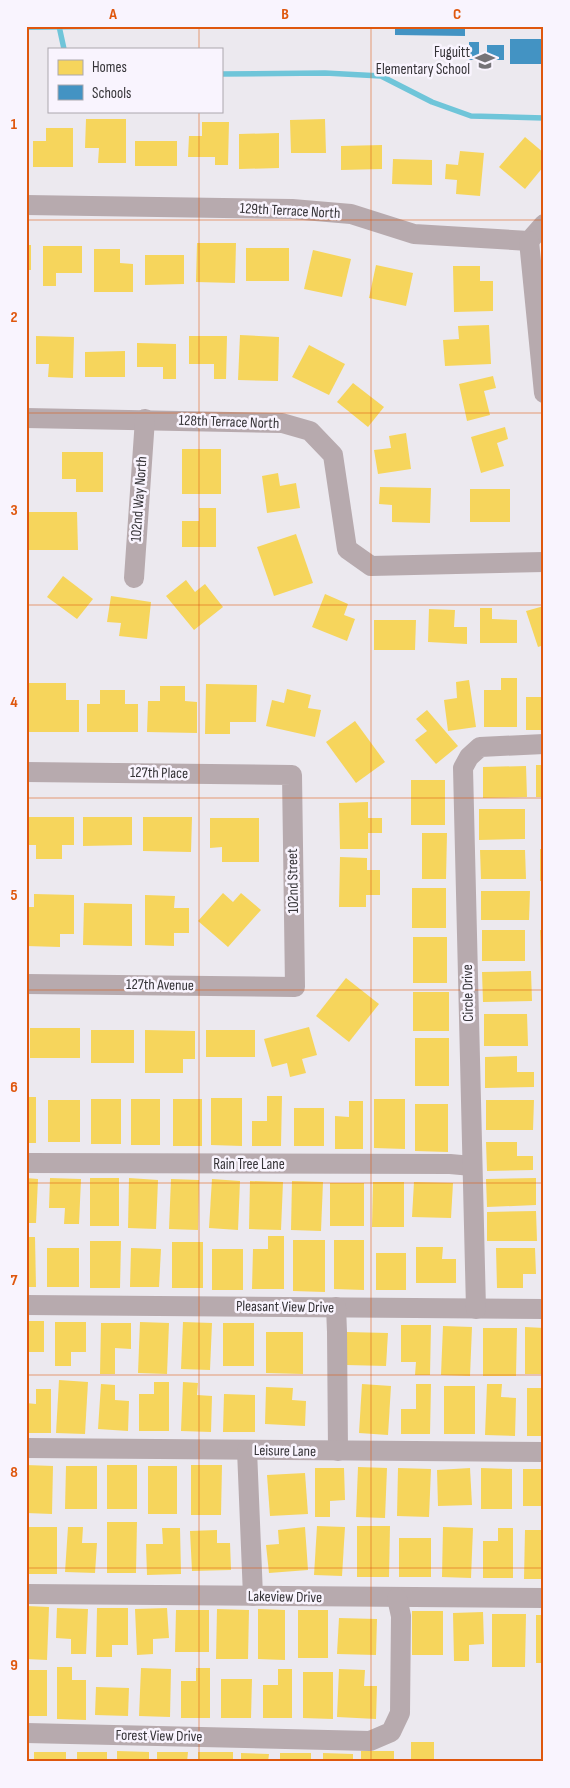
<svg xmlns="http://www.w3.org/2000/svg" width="570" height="1788" font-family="'Sofia Sans Condensed',sans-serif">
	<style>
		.water { fill: #6fc5d9 }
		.homes { fill: #f6d55c }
		.schools { fill: #4393c3 }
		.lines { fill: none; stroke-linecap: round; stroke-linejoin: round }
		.stream { stroke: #6fc5d9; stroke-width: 5.5 }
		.street { stroke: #b7aaae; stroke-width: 20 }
		.grid { fill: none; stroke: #df570e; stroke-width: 1; stroke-opacity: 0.55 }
		.labels { text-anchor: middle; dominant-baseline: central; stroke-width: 5; stroke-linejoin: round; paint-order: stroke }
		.poi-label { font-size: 15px; fill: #353337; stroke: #f9f4fe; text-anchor: end }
		.street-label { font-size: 15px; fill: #353337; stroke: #f9f4fe }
		.neatline { fill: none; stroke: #df570e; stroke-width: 2 }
		.grid-label { font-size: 16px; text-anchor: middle; font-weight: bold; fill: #df570e }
	</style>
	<rect width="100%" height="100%" fill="#ece9ef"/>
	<path class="water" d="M26 26H108V29L26 30Z"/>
	<g class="homes">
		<path d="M86 119H126V163H98L99 148H85Z"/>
		<path d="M325 119 326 153H291L290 120Z"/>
		<path d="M202 122H229L228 165H215V157H188L189 136H202Z"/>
		<path d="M46 128H73V167H33V141H46Z"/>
		<path d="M279 133V168L239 169V134Z"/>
		<path d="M525 137 544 153V166L525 189 499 167Z"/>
		<rect x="135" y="141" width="42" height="25"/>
		<path d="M382 145V169L341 170V146Z"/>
		<path d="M460 151 484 153 480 196 456 194 457 180 445 179 446 164 458 165Z"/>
		<path d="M393 159 432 160V185L392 184Z"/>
		<path d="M197 243H236L235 283 196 282Z"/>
		<rect x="26" y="245" width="5" height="25"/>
		<path d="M43 246H82V273H56V286H43Z"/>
		<rect x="246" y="248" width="43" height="33"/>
		<path d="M94 249H120V263L133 264V292H94Z"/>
		<path d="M313 250 351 259 342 297 304 289Z"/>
		<path d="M145 255H184V284L145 285Z"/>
		<path d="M376 265 413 273 406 306 369 298Z"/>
		<path d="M453 266H480V281H493V311L454 312Z"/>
		<path d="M489 325 491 364 445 366 443 340 459 339 458 326Z"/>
		<path d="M240 335 279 337 278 381 238 380Z"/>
		<path d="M36 336 74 337 73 378 48 377 49 364H36Z"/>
		<path d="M189 336H227L226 379H214V364H189Z"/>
		<path d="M137 343 176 344V379H163V367H137Z"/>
		<path d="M309 345 345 364 329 395 292 377Z"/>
		<path d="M125 351V377H85V352Z"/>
		<path d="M493 376 496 388 484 391 490 415 467 421 459 384Z"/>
		<path d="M353 383 384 407 368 427 337 402Z"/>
		<path d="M505 427 508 439 497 443 504 466 481 473 471 437Z"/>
		<path d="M406 433 411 469 378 474 374 450 391 448 389 436Z"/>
		<rect x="182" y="449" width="39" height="45"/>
		<path d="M62 452H103V492H76V479H62Z"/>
		<path d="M278 473 280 486 296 483 300 508 267 513 262 476Z"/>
		<path d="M380 487 431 488 430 523 392 522V505L379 504Z"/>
		<rect x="470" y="489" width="40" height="33"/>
		<path d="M199 508H216V547H182V521H199Z"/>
		<path d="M26 512H77L78 550H26Z"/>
		<path d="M296 534 313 583 274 596 257 547Z"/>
		<path d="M63 576 93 599 77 619 47 597Z"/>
		<path d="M186 580 195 592 205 584 223 607 194 630 166 596Z"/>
		<path d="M325 594 348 604 344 615 355 619 347 641 312 627Z"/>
		<path d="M111 596 151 602 147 639 119 636 121 623 107 622Z"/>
		<path d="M544 606V645L538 647 526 611Z"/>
		<path d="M480 608H492V619L517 620V643H480Z"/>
		<path d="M429 609 455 610 454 627H467V644L428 642Z"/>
		<path d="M374 620H416L415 650H374Z"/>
		<path d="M501 678H517V727H484V690H501Z"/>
		<path d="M469 680 476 727 448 731 444 700 457 698 456 682Z"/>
		<path d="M541 681H544V730H526V697H541Z"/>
		<path d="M26 683H66V700H79V732H26Z"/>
		<path d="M206 684 257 685 256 722H230V734H205Z"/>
		<path d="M160 686H185V701L197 702V733L147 732 148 701H160Z"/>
		<path d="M287 689 311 695 308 708 321 710 315 737 266 726 272 700 284 703Z"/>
		<path d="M100 690H125V704H138V732H87V704H100Z"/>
		<path d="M427 710 458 746 436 764 415 740 427 731 416 719Z"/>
		<path d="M355 721 385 762 356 783 326 742Z"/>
		<rect x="536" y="765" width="8" height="32"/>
		<path d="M526 766 527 797 483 798V767Z"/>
		<rect x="411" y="780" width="34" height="45"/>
		<path d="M368 802V818H382V833H368V849H340L339 803Z"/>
		<path d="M479 809H525V839L479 840Z"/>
		<path d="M26 817H74V845H62V859H36V845H26Z"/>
		<path d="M83 817H132V845L83 846Z"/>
		<path d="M143 817H192L191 852 143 851Z"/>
		<path d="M210 818H259V862H222V847L210 848Z"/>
		<path d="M422 833H447L446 879H422Z"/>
		<rect x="540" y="849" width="4" height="32"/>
		<path d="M480 850H525L526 879H481Z"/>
		<path d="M340 857 367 858V870H380V895H366V907H339Z"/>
		<rect x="412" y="888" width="34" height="40"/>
		<path d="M481 891H530L529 920H481Z"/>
		<path d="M223 893 233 902 241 893 261 910 228 947 198 921Z"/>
		<path d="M34 894 74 895V934H60V947L26 946V907H34Z"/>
		<path d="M145 895 175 896 174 908H189V933H174V946L145 945Z"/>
		<path d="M84 903 132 904V946L83 945Z"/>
		<rect x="482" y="930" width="43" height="31"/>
		<path d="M540 930H544V961H541Z"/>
		<rect x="413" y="937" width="34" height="46"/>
		<path d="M531 971 532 1001 483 1002 482 972Z"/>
		<path d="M346 978 379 1004 349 1042 316 1016Z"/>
		<rect x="413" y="992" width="36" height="39"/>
		<path d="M484 1014H527L528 1046H484Z"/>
		<path d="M309 1027 317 1055 302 1059 306 1073 290 1077 287 1063 272 1067 264 1039Z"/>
		<rect x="30" y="1028" width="50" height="30"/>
		<rect x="91" y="1030" width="43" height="33"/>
		<path d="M145 1030 195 1031V1059H183V1073H145Z"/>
		<rect x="206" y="1030" width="49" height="27"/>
		<rect x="415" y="1038" width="34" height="48"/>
		<path d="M517 1056V1072H534V1087L485 1088V1057Z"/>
		<path d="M267 1096H282L281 1146H252V1121H267Z"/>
		<rect x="26" y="1097" width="10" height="46"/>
		<path d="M211 1098H242V1146L211 1145Z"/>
		<rect x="91" y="1099" width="30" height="45"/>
		<rect x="131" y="1099" width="29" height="46"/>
		<rect x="173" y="1099" width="29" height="47"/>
		<path d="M374 1099H405V1149L374 1148Z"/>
		<rect x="48" y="1100" width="32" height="42"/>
		<path d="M486 1100H534L533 1130H486Z"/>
		<path d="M349 1101H363V1149H335V1116L349 1117Z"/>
		<path d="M415 1104H448V1152L415 1151Z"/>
		<rect x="294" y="1108" width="30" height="38"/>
		<path d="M486 1142H517V1156H533V1170L487 1171Z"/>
		<path d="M26 1178 38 1179 36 1223H26Z"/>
		<path d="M50 1178 81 1179 79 1224H64L65 1208H49Z"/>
		<rect x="90" y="1178" width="29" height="48"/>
		<path d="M129 1178 158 1180 156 1229 128 1228Z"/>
		<path d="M536 1178V1205L487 1207 486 1179Z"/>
		<path d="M171 1179 199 1180 198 1230 169 1229Z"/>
		<path d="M212 1179 240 1181 238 1230 209 1228Z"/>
		<path d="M250 1181 283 1182 281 1230 249 1229Z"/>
		<path d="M292 1181 323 1182 321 1231 291 1230Z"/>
		<path d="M373 1182H404V1227H372Z"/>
		<path d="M414 1182 453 1183 451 1218 412 1217Z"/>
		<rect x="330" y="1183" width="34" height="43"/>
		<path d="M536 1211 537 1241H487V1212Z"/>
		<path d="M268 1236H284V1289H252L253 1249H268Z"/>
		<path d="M26 1237H35L36 1287H26Z"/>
		<path d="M293 1240H325V1292L293 1291Z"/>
		<path d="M334 1240H364V1290L334 1289Z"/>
		<path d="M90 1241H121L120 1288H90Z"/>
		<rect x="172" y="1242" width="31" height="46"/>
		<path d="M416 1247H443L442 1259H456V1283H416Z"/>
		<rect x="47" y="1248" width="32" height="39"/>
		<path d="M131 1248 161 1249 159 1287H130Z"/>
		<path d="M496 1248H535L536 1274H523V1288H497Z"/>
		<rect x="212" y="1249" width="31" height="41"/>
		<rect x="376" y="1253" width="30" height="37"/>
		<path d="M26 1321H44V1352H29V1367H26Z"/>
		<path d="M55 1322H86V1352H71V1366H55Z"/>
		<path d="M140 1322 169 1323 167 1374 138 1373Z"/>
		<path d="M183 1322 212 1323 210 1370 181 1369Z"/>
		<path d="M101 1323H131V1349L115 1348V1374H100Z"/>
		<rect x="223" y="1323" width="31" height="43"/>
		<path d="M401 1325H431L430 1375H415L416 1362H401Z"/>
		<path d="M443 1326 472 1327 470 1376 441 1375Z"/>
		<path d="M525 1327 544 1328V1374H525Z"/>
		<path d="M483 1328H517L516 1376H483Z"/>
		<path d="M266 1332H303V1374L266 1373Z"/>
		<path d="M347 1332 388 1333 386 1366 346 1365Z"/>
		<path d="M59 1380 88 1382 85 1434 56 1433Z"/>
		<path d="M154 1382H169V1431H139V1394H154Z"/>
		<path d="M183 1382 198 1383 197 1395 212 1396 211 1432 181 1431Z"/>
		<path d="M101 1384 115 1385V1400L129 1401 128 1431 98 1429Z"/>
		<path d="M362 1384 391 1386 388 1435 359 1433Z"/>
		<path d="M416 1384H431L430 1434H401V1409H416Z"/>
		<path d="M487 1384H502L501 1397 516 1398 515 1436 485 1435Z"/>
		<rect x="444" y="1386" width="31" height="48"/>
		<path d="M266 1387 293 1388 292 1400 306 1401 305 1426 265 1424Z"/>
		<rect x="527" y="1388" width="17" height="48"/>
		<path d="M36 1389H51V1433H26V1403L36 1404Z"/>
		<path d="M224 1394 255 1395V1432H223Z"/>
		<path d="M26 1465 53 1466 52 1514 26 1513Z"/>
		<rect x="107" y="1465" width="30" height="44"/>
		<path d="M191 1465H222L221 1515H191Z"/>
		<path d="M66 1466H97V1509H65Z"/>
		<rect x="148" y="1466" width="29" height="48"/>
		<path d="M358 1467 387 1468 385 1518 356 1517Z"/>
		<path d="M315 1468H344L345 1500 330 1501V1517H315Z"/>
		<path d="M398 1468 431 1469 429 1517 397 1516Z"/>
		<path d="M470 1468 472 1505 438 1506 437 1470Z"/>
		<path d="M481 1468 512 1469V1509H481Z"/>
		<rect x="523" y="1469" width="21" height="37"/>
		<path d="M305 1473 308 1514 270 1516 267 1475Z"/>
		<path d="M107 1522H137L136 1573H107Z"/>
		<path d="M317 1526 345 1527 342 1576 314 1575Z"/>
		<path d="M357 1526H390L389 1577H357Z"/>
		<rect x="28" y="1527" width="29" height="47"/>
		<path d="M68 1527H83L82 1543H97L95 1573 65 1572Z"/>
		<path d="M305 1527 308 1570 269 1573 266 1545 279 1544 278 1530Z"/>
		<path d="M443 1527 473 1528 471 1578 442 1577Z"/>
		<path d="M162 1528H180L181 1574 147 1575 146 1544H163Z"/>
		<path d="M498 1528H513V1578H483V1541H498Z"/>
		<path d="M217 1530V1543H230L231 1570 192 1571 190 1531Z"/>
		<path d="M525 1530H544V1579H524Z"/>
		<rect x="399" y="1538" width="32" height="39"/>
		<path d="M26 1606 49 1607 47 1660 26 1659Z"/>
		<path d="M57 1608 88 1609 86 1654H71V1639L56 1638Z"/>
		<path d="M97 1608H128V1645H112V1657H96Z"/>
		<path d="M167 1608 169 1638 153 1639V1654L137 1655 135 1609Z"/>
		<path d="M217 1609 249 1610 248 1659H216Z"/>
		<path d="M258 1609 285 1610V1660L258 1659Z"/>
		<path d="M176 1610H209V1652H175Z"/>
		<rect x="298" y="1610" width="30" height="48"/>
		<rect x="412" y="1611" width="31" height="44"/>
		<path d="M483 1612 484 1644 469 1645V1661H454L453 1613Z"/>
		<path d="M492 1614H526L525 1667H492Z"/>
		<rect x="536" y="1615" width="8" height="48"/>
		<path d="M339 1618 377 1619 376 1655 337 1654Z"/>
		<path d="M57 1667H72V1680H86V1720L57 1719Z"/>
		<path d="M141 1668 171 1669 170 1717 139 1716Z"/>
		<path d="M196 1668H210V1718H181V1681H196Z"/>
		<path d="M278 1669H292V1718H263V1685H278Z"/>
		<path d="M339 1669 365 1670 364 1686H377L376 1719 337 1717Z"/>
		<rect x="26" y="1670" width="21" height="46"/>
		<path d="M303 1672H333V1719L303 1718Z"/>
		<path d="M221 1679H252L251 1718H221Z"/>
		<path d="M96 1687 129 1688 128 1716 95 1715Z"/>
		<rect x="411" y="1742" width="23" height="20"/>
		<path d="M117 1751 149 1752V1762H117Z"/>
		<rect x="361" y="1751" width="33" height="11"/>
		<rect x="34" y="1752" width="32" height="10"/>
		<rect x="77" y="1752" width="30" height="10"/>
		<path d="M157 1752H188L187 1762H157Z"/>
		<rect x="198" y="1752" width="35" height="10"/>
		<path d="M241 1753 269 1754 268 1762H241Z"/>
		<rect x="280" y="1753" width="31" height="9"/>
		<path d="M323 1753 353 1754V1762H323Z"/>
	</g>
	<g class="schools">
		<path d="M395 26H465V36L395 35Z"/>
		<rect x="510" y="39" width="31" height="25"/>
		<rect x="469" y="42" width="10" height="18"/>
		<rect x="487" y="45" width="17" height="15"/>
	</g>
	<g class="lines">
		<g class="stream">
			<path d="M59 26 64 49"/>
			<path d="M221 74 325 73 381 76 432 102 471 116 544 118"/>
		</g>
		<g class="street">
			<path d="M26 205 292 209 351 214 414 234 529 241 544 224"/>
			<path d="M529 241 544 393"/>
			<path d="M26 418 282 423 310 431 333 455 347 549 371 566 544 562"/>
			<path d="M134 578 145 419"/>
			<path d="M26 772 292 775 295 987 26 984"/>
			<path d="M26 1163 450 1164 472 1166"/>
			<path d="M26 1305 544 1309"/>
			<path d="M336 1307 337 1332 338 1451"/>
			<path d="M476 1309 463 768 469 757 480 747 544 744"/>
			<path d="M26 1448 544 1452"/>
			<path d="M247 1450 253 1596"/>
			<path d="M26 1594 544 1598"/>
			<path d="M26 1733 370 1741 391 1732 400 1713 401 1616 397 1598"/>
		</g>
	</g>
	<path class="grid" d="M199 26V49M371 26V1762M199 111V1762M26 220H544M26 413H544M26 605H544M26 798H544M26 990H544M26 1183H544M26 1375H544M26 1568H544"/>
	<defs>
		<symbol id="school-bare" viewBox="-9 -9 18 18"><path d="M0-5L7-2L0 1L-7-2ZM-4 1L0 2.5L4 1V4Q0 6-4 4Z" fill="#757377" stroke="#f9f4fe" stroke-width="2.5" paint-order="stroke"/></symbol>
	</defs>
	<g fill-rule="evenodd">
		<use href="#school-bare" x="471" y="47" width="28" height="28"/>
	</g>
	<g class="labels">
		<g class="poi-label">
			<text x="470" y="52">Fuguitt<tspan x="470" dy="17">Elementary School</tspan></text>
		</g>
		<g class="street-label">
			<text transform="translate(290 211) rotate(3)">129th Terrace North</text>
			<text transform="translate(229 422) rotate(2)">128th Terrace North</text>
			<text transform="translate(139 499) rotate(-86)">102nd Way North</text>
			<text transform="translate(159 773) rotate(1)">127th Place</text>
			<text transform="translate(293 881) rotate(-91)">102nd Street</text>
			<text transform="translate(160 985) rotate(1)">127th Avenue</text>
			<text transform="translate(468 993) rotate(-91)">Circle Drive</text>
			<text x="249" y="1164">Rain Tree Lane</text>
			<text transform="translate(285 1307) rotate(1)">Pleasant View Drive</text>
			<text transform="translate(285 1451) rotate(1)">Leisure Lane</text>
			<text transform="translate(285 1597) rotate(1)">Lakeview Drive</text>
			<text transform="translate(159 1736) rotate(1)">Forest View Drive</text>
		</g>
	</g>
	<rect width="570" height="1788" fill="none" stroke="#f9f4fe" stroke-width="55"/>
	<rect x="48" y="48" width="175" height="65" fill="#f9f4fe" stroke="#aba7ae"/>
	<rect x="58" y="60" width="25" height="15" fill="#f6d55c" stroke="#aba7ae"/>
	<text x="92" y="72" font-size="15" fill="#353337">Homes</text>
	<rect x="58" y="85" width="25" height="15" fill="#4393c3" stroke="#aba7ae"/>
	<text x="92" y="98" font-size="15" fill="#353337">Schools</text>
	<rect x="28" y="28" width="514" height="1732" class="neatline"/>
	<g class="grid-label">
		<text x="113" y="19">A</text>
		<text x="285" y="19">B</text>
		<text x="457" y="19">C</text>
		<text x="14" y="129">1</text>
		<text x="14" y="322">2</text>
		<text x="14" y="515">3</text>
		<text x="14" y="707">4</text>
		<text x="14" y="900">5</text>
		<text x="14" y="1092">6</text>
		<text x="14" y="1285">7</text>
		<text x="14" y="1477">8</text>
		<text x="14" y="1670">9</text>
	</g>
</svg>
